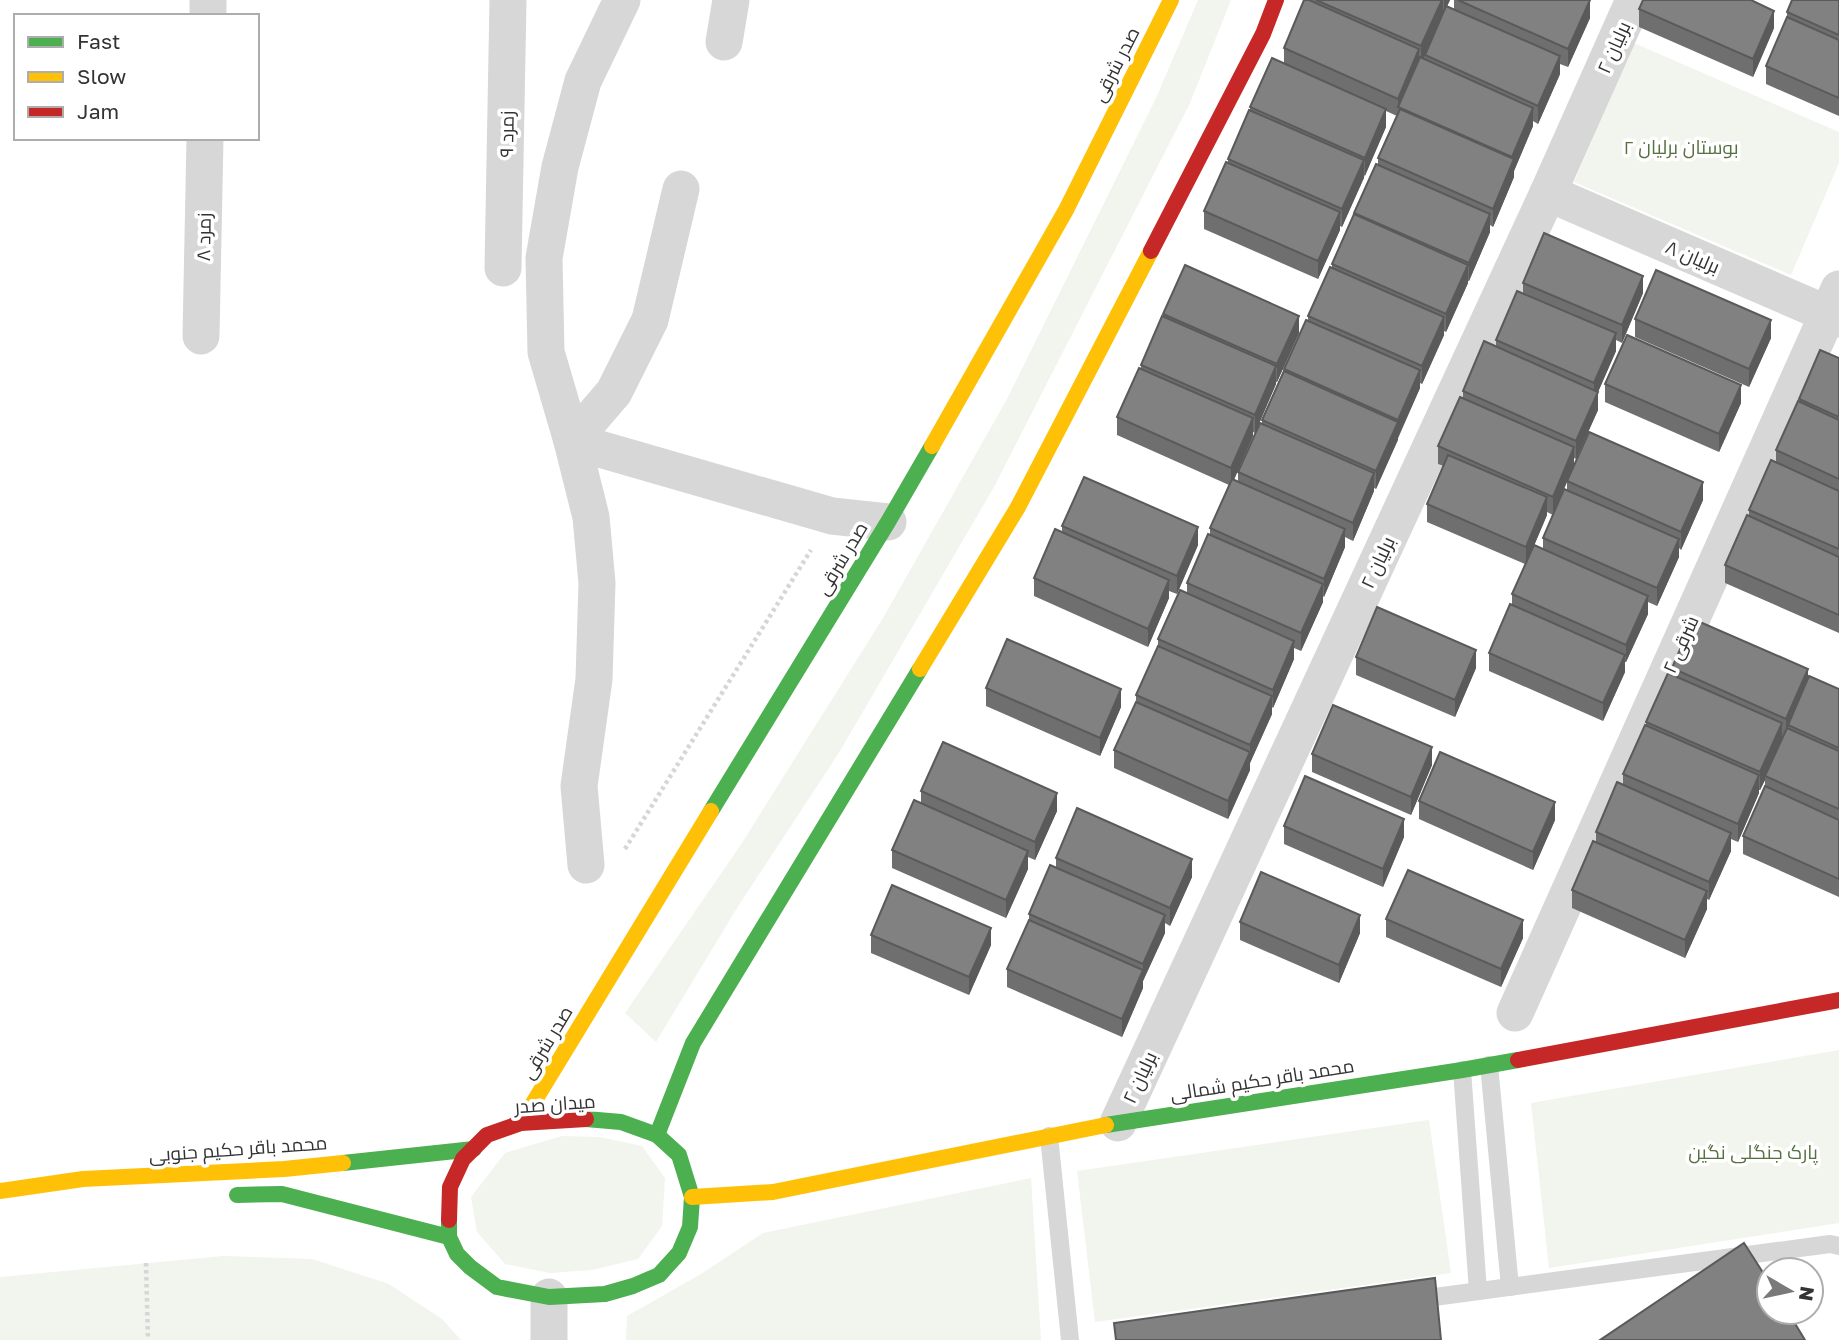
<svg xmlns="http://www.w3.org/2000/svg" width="1839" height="1340" font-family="'Golos Text',Cairo,sans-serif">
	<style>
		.green { fill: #f1f5ed }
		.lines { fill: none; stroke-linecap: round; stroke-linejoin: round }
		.path { stroke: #d6d6d6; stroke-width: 4.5; stroke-dasharray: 3.5 3.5; stroke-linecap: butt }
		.lane { stroke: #d7d7d7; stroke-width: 18 }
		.street { stroke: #d7d7d7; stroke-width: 37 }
		.fast { stroke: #4caf50; stroke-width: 16 }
		.slow { stroke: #ffc107; stroke-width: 16 }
		.jam { stroke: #c62828; stroke-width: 16 }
		.wall { fill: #6f6f6f; fill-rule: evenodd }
		.shaded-wall { fill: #5a5a5a }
		.building { fill: #818181; stroke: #5a5a5a; stroke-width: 2 }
		.labels { text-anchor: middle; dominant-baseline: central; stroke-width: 7; stroke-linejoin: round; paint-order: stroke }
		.street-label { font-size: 19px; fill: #333; stroke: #fff }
		.park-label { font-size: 19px; fill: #56703f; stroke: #fff }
	</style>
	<rect width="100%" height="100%" fill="#fff"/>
	<g class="green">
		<path d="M1198 0H1231L1190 103 994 487 840 751 737 908 656 1042 625 1013 740 846 883 618 1007 399 1156 98Z"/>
		<path d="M1634 43 1839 132V163L1791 275 1574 182Z"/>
		<path d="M1839 1050V1223L1549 1268 1531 1103Z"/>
		<path d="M1429 1120 1451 1273 1095 1322 1077 1171Z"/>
		<path d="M562 1136 600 1137 642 1146 665 1178 662 1226 638 1259 592 1270 550 1273 505 1264 477 1232 471 1197 505 1153Z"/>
		<path d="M1031 1178 1041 1340H626L627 1316 701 1274 763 1233Z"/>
		<path d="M223 1256 312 1259 389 1284 442 1319 461 1340H0V1277Z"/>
	</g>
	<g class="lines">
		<g class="path">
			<path d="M625 849 811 550"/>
			<path d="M146 1263 148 1340"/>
		</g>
		<g class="lane">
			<path d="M1489 1065 1510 1287"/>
			<path d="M1462 1070 1478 1291"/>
			<path d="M1049 1136 1070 1340"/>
			<path d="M1412 1300 1830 1244 1839 1246"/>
		</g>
		<g class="street">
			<path d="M208 16V0"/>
			<path d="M724 42 731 0"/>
			<path d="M681 189 650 320 614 392 572 441 832 516 888 522"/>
			<path d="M1548 193 1839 319"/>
			<path d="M503 268 508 0"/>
			<path d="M201 336 205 138"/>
			<path d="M586 865 579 786 594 679 597 583 591 517 572 441 546 352 544 258 560 167 583 81 622 0"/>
			<path d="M1515 1013 1839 289"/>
			<path d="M1118 1123 1548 193 1634 0"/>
			<path d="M549 1340V1297"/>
		</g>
		<g class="fast">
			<path d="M711 811 888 522 932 446"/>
			<path d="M1106 1125 1462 1070 1518 1060"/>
			<path d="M657 1135 693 1043 920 669"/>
			<path d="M343 1163 474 1149"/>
			<path d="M237 1195 282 1194 449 1237"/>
			<path d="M449 1220V1237L457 1254 470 1267 497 1287 549 1297 605 1294 633 1286 659 1275 679 1253 690 1227 692 1197 679 1155 657 1135 621 1122 586 1119"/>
		</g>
		<g class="slow">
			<path d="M932 446 1066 210 1171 0"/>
			<path d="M920 669 1018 507 1151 251"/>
			<path d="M521 1123 711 811"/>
			<path d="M0 1191 83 1179 284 1169 343 1163"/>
			<path d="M692 1197 773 1192 1106 1125"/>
		</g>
		<g class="jam">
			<path d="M1151 251 1263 34 1276 0"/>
			<path d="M1518 1060 1839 1000"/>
			<path d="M449 1220 450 1187 463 1159 487 1135 521 1123 586 1119"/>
		</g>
	</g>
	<g class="wall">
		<path d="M1304 0H1450L1447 6 1454 10V0H1590V18L1568 67 1560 64V74L1538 124 1533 121V126L1514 171V177L1493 227 1490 225V232L1469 281H1468V283L1446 332 1444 331V335L1422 384 1420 383V388L1376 489 1374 488V491L1353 541 1345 537V547L1324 597 1323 596V602L1301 651 1294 648V659L1273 708 1272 707V714L1250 763V770L1228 819 1114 768V750L1136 702V695L1158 646V639L1187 593V583L1210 534V528L1229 485 1117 435V417L1141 369V365L1163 316V314L1299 333 1277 382H1276V384L1255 433 1253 432V436L1234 480 1238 482V472L1262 424V420L1284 369 1308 321V316L1332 268V264L1354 213 1378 165V158L1397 116 1386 111V127L1342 227 1340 226V230L1318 279 1204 229V211L1228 163V159L1250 110V107L1284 64V48Z"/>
		<path d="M1839 0V116L1766 84V66L1787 18V12Z"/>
		<path d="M1639 9 1774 28 1753 77 1639 27Z"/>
		<path d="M1523 283 1643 293 1622 343 1616 340V351L1598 392V410L1576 459 1574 458V464L1703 500 1681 550 1679 548V557L1657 606 1648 602V614L1626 662H1625V672L1603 721 1489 671V653L1512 604V594L1525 564 1427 522V504L1444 466 1438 464V446L1463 398V391L1496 347V340L1523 293ZM1567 482V490L1543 538V549L1534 545 1547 515V512L1553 515Z"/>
		<path d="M1635 319 1771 338 1749 387 1635 337Z"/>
		<path d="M1839 358V633L1725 583V565L1749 516V510L1776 463V450L1799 402V399Z"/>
		<path d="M1605 384 1741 403 1719 452 1605 402Z"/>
		<path d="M1062 526 1198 545 1177 594 1169 591V598L1148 647 1034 596V578L1062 532Z"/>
		<path d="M1356 657 1476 668 1455 717 1356 675Z"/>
		<path d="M1672 668 1808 678 1839 689V897L1743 854V836L1765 787V780L1760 790H1759V793L1738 842 1731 839V851L1709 900 1707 899V909L1685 958 1572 908V890L1596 842V832L1623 785V774L1646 725V722L1672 675Z"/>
		<path d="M986 688 1121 707 1100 756 986 706Z"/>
		<path d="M1312 754 1432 765 1411 815 1312 772Z"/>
		<path d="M921 791 1057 811 1035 860 1028 857V869L1006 918 892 868V850L921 804Z"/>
		<path d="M1419 801 1555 820 1533 870 1419 819Z"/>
		<path d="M1284 826 1404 837 1383 887 1284 844Z"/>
		<path d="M1056 858 1192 877 1170 926 1165 923V933L1143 981V988L1122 1037 1007 987V969L1029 921V914L1056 867Z"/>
		<path d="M1386 919 1523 938 1501 987 1386 937Z"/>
		<path d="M1240 922 1360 933 1339 983 1240 940Z"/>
		<path d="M871 935 991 945 969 995 871 953Z"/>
	</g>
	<g class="shaded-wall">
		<path d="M1442 0H1443V15L1421 64V46Z"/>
		<path d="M1444 0H1450L1444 13Z"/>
		<path d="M1590 0V18L1568 67V49Z"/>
		<path d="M1774 11V28L1753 77V59Z"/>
		<path d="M1419 49V67L1398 107V116V99Z"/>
		<path d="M1560 56V74L1538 124V106Z"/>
		<path d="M1533 108V126L1514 171V177L1493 227V209L1512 163V157Z"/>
		<path d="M1386 109V127L1365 176V158Z"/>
		<path d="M1364 160V178L1342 227V209Z"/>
		<path d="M1340 212V230L1318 279V261Z"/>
		<path d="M1490 214V232L1469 281V263Z"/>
		<path d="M1468 265V283L1446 332V314Z"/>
		<path d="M1643 276V293L1622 343V325Z"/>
		<path d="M1299 316V333L1277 382V364Z"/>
		<path d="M1444 317V335L1422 384V366Z"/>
		<path d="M1771 320V338L1749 387V369Z"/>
		<path d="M1616 333V351L1598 392V410L1576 459V441L1594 401V383Z"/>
		<path d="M1276 366V384L1255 433V415Z"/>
		<path d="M1420 370V388L1398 437V420Z"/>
		<path d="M1741 385V403L1719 452V434Z"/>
		<path d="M1253 418V436L1231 486V468Z"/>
		<path d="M1398 422V440L1376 489V471Z"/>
		<path d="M1574 447V465L1553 515V497Z"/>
		<path d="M1374 473V491L1353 541V523Z"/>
		<path d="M1703 482V500L1681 550V532Z"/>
		<path d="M1547 497V515L1526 565V547Z"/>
		<path d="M1198 527V545L1177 594V576Z"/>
		<path d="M1345 529V547L1324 597V579Z"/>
		<path d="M1679 539V557L1657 606V588Z"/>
		<path d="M1169 580V598L1148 647V629Z"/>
		<path d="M1323 584V602L1301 651V633Z"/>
		<path d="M1648 596V614L1626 662V645Z"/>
		<path d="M1294 641V659L1273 708V690Z"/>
		<path d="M1476 650V668L1455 717V700Z"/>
		<path d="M1625 655V672L1603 721V703Z"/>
		<path d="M1808 669V687L1788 725V733L1786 737V719Z"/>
		<path d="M1121 689V707L1100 756V738Z"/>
		<path d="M1272 696V714L1250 763V745Z"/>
		<path d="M1782 723V741L1765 776V780L1760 790V772Z"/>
		<path d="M1432 747V765L1411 815V797Z"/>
		<path d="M1250 752V770L1228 819V801Z"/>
		<path d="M1759 775V793L1738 842V824Z"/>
		<path d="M1057 793V811L1035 860V842Z"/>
		<path d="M1555 802V820L1533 870V852Z"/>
		<path d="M1404 819V837L1383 887V869Z"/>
		<path d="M1731 833V851L1709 900V882Z"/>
		<path d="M1028 851V869L1006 918V900Z"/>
		<path d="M1192 859V877L1170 926V908Z"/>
		<path d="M1707 891V909L1685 958V940Z"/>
		<path d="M1165 915V933L1143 981V988L1122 1037V1019L1143 971V964Z"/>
		<path d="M1360 915V933L1339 983V965Z"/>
		<path d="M1523 920V938L1501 987V969Z"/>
		<path d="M991 928V945L969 995V977Z"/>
	</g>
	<g class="building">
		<path d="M1304 0H1309L1419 49 1398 99 1284 48Z"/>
		<path d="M1316 0H1442L1421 46Z"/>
		<path d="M1458 0H1590L1568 49Z"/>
		<path d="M1643 0H1751L1774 11 1753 59 1639 9Z"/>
		<path d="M1792 0H1839V35L1787 12Z"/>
		<path d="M1446 6 1560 56 1538 106 1425 55Z"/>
		<path d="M1787 17 1839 40V98L1766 66Z"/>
		<path d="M1420 57 1533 108 1512 157 1398 107Z"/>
		<path d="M1272 58 1386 109 1365 158 1250 107Z"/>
		<path d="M1400 109 1514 159 1493 209 1378 158Z"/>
		<path d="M1249 110 1364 160 1342 209 1228 159Z"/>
		<path d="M1226 162 1340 212 1318 261 1204 211Z"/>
		<path d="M1376 164 1490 214 1469 263 1354 213Z"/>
		<path d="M1354 214 1468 265 1446 314 1332 264Z"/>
		<path d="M1544 233 1643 276 1622 325 1523 283Z"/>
		<path d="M1185 265 1299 316 1277 364 1163 314Z"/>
		<path d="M1330 267 1444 317 1422 366 1308 316Z"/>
		<path d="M1656 270 1771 320 1749 369 1635 319Z"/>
		<path d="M1517 291 1616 333 1594 383 1496 340Z"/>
		<path d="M1162 316 1276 366 1255 415 1141 365Z"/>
		<path d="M1306 320 1420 370 1398 420 1284 369Z"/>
		<path d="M1627 335 1741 385 1719 434 1605 384Z"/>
		<path d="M1484 341 1598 392 1576 441 1463 391Z"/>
		<path d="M1820 350 1839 358V417L1799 399Z"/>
		<path d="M1139 368 1253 418 1231 468 1117 417Z"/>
		<path d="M1284 371 1398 422 1376 471 1262 420Z"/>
		<path d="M1460 397 1574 447 1553 497 1438 446Z"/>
		<path d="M1798 401 1839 420V479L1776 450Z"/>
		<path d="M1260 423 1374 473 1353 523 1238 472Z"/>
		<path d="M1589 432 1703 482 1681 532 1567 481Z"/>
		<path d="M1448 455 1547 497 1526 547 1427 504Z"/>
		<path d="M1771 460 1839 491V549L1749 510Z"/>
		<path d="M1084 477 1198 527 1177 576 1062 526Z"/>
		<path d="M1232 479 1345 529 1324 579 1210 528Z"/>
		<path d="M1564 489 1679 539 1657 588 1543 538Z"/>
		<path d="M1747 515 1839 557V615L1725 565Z"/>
		<path d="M1055 529 1169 580 1148 629 1034 578Z"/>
		<path d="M1208 534 1323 584 1301 633 1187 583Z"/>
		<path d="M1534 545 1648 596 1626 645 1512 594Z"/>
		<path d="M1180 590 1294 641 1273 690 1158 639Z"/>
		<path d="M1510 604 1625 655 1603 703 1489 653Z"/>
		<path d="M1377 607 1476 650 1455 700 1356 657Z"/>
		<path d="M1693 619 1808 669 1786 719 1672 668Z"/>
		<path d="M1007 639 1121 689 1100 738 986 688Z"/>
		<path d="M1158 646 1272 696 1250 745 1136 695Z"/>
		<path d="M1668 673 1782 723 1760 772 1646 722Z"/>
		<path d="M1809 676 1839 689V748L1788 725Z"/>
		<path d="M1136 702 1250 752 1228 801 1114 750Z"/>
		<path d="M1333 705 1432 747 1411 797 1312 754Z"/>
		<path d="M1645 725 1759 775 1738 824 1623 774Z"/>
		<path d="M1787 728 1839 751V809L1765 776Z"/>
		<path d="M943 742 1057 793 1035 842 921 791Z"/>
		<path d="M1440 752 1555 802 1533 852 1419 801Z"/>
		<path d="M1305 776 1404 819 1383 869 1284 826Z"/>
		<path d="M1617 782 1731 833 1709 882 1596 832Z"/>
		<path d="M1765 786 1839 820V879L1743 836Z"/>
		<path d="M914 800 1028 851 1006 900 892 850Z"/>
		<path d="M1077 808 1192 859 1170 908 1056 858Z"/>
		<path d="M1593 841 1707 891 1685 940 1572 890Z"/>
		<path d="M1050 865 1165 915 1143 964 1029 914Z"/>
		<path d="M1408 870 1523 920 1501 969 1386 919Z"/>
		<path d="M1261 872 1360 915 1339 965 1240 922Z"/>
		<path d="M892 885 991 928 969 977 871 935Z"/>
		<path d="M1029 920 1143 970 1122 1019 1007 969Z"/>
		<path d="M1744 1243 1769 1282V1312H1788L1805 1340H1600Z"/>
		<path d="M1435 1278 1441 1340H1116L1114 1323Z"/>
	</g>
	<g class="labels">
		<g class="street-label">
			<text transform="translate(1613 47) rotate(-66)">برلیان ۲</text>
			<text transform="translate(1115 64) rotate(-63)">صدر شرقی</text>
			<text transform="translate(506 134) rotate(-89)">زمرد ۹</text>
			<text transform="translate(203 237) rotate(-89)">زمرد ۸</text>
			<text transform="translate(1693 256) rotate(23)">برلیان ۸</text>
			<text transform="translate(841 558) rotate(-59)">صدر شرقی</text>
			<text transform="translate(1377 562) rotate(-65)">برلیان ۲</text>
			<text transform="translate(1680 644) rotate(-66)">۲ شرقی</text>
			<text transform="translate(546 1042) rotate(-59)">صدر شرقی</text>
			<text transform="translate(1139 1077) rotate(-65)">برلیان ۲</text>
			<text transform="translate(1262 1079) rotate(-9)">محمد باقر حکیم شمالی</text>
			<text transform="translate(555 1103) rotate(-4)">میدان صدر</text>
			<text transform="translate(238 1148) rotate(-4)">محمد باقر حکیم جنوبی</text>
		</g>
		<g class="park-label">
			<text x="1681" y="146">بوستان برلیان ۲</text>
			<text x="1753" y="1151">پارک جنگلی نگین</text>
		</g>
	</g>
	<rect x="14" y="14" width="245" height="126" fill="#ffffff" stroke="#adadad" stroke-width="2"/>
	<rect x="28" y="37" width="35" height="10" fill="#4caf50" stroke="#adadad" stroke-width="2"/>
	<text x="77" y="49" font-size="21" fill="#333333">Fast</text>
	<rect x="28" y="72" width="35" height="10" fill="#ffc107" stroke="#adadad" stroke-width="2"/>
	<text x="77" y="84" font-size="21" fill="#333333">Slow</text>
	<rect x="28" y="107" width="35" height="10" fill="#c62828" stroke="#adadad" stroke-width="2"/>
	<text x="77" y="119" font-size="21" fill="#333333">Jam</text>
	<g transform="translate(1790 1291) rotate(99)"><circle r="33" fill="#ffffff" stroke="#adadad" stroke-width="2"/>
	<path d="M0-5L12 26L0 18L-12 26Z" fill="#7a7a7a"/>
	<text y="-10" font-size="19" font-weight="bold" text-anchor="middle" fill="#333333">N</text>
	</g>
</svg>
